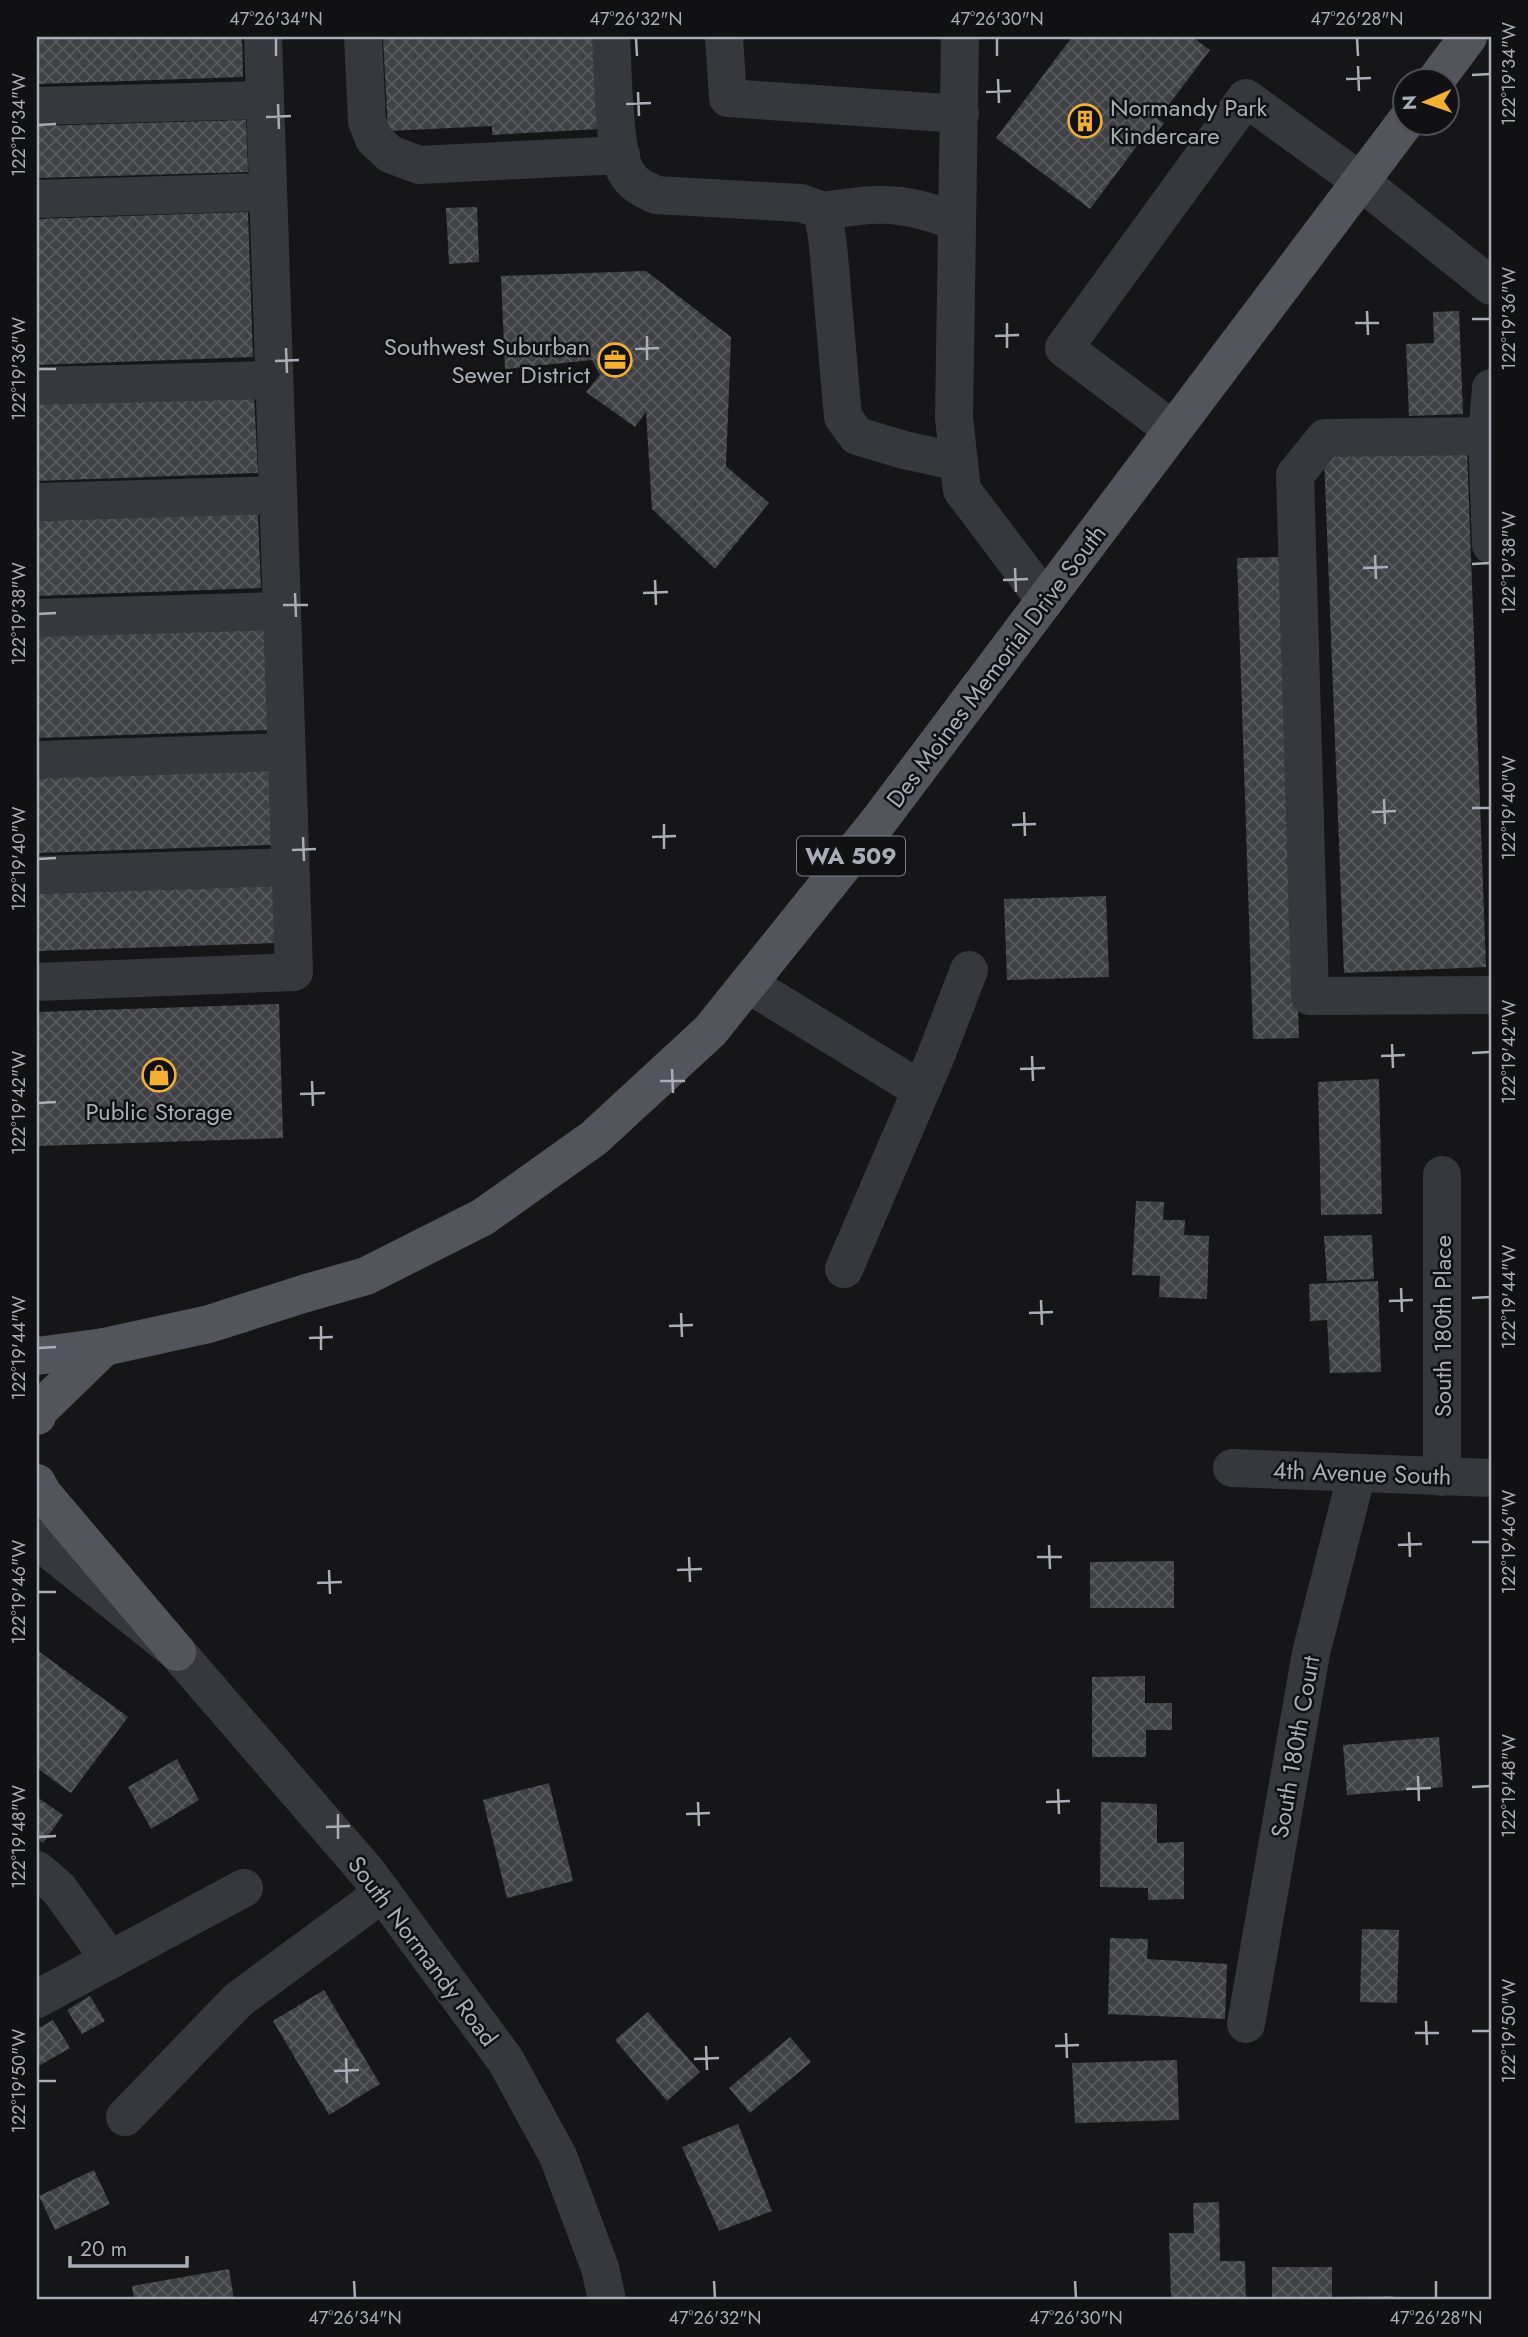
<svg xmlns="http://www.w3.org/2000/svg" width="1528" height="2337" font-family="Jost,sans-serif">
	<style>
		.building { fill: url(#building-cross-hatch) }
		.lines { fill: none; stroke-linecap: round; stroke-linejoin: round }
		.minor { stroke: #37383d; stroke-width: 38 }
		.major { stroke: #53555c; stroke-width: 38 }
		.ticks { fill: none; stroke: #a8adb8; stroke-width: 2.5 }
		.labels { text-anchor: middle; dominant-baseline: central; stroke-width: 5; stroke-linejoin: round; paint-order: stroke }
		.shield { fill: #111113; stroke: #7b7e86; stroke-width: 2 }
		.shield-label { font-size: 23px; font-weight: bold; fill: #a8adb8 }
		.poi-label { font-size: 24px; fill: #a8adb8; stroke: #111113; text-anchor: start }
		.street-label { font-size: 24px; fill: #a8adb8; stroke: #111113 }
		.neatline { fill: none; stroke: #a8adb8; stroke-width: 2.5 }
		.ticks-label { font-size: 18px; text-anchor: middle; fill: #a8adb8 }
	</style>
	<defs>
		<pattern id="building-cross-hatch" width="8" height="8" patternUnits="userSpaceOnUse" patternTransform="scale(1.75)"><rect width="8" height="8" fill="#404145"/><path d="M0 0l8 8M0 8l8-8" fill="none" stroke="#595a5e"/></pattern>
	</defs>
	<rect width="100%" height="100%" fill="#161618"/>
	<g class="building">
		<path d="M37 37H242L243 77 37 84Z"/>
		<path d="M383 37H594L599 129 492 135V126L388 131Z"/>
		<path d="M1072 37H1192L1210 50 1158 119 1164 123 1148 144 1142 139 1090 209 996 138Z"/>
		<path d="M246 120 248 172 37 178V126Z"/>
		<path d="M477 207 479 262 449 264 446 208Z"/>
		<path d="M248 212 253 357 37 365V219Z"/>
		<path d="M646 271 731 337 726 466 769 503 715 569 652 509 646 412 635 427 586 392 600 375 592 360 505 369 501 276Z"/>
		<path d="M1459 311 1463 414 1409 416 1406 344 1434 343 1433 312Z"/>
		<path d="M254 396 258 473 37 481V404Z"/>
		<path d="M1467 449 1486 967 1344 973 1324 455Z"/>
		<path d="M258 513 261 588 37 596V521Z"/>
		<path d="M1282 557 1299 1038 1253 1039 1237 558Z"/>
		<path d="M264 629 268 730 37 738V636Z"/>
		<path d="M269 770 271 845 37 853V778Z"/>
		<path d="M273 886 275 943 37 951V894Z"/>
		<path d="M1106 896 1109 977 1007 980 1004 899Z"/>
		<path d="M279 1004 283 1138 37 1146V1012Z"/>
		<path d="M1379 1079 1382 1214 1321 1215 1318 1082Z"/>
		<path d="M1136 1201 1164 1202 1163 1220H1185L1184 1235 1209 1236 1207 1299 1159 1297 1160 1276 1132 1275Z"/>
		<path d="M1372 1235 1374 1279 1327 1281 1324 1236Z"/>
		<path d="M1378 1281 1381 1372 1330 1373 1327 1320 1310 1321 1309 1284Z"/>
		<path d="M1174 1561V1608H1090V1562Z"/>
		<path d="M37 1650 128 1717 71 1793 37 1768Z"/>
		<path d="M1145 1676V1703H1172V1730H1146V1757H1092V1677Z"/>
		<path d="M1439 1737 1443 1787 1347 1795 1343 1745Z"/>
		<path d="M177 1759 199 1800 151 1829 128 1787Z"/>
		<path d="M549 1783 573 1881 507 1898 483 1800Z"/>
		<path d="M37 1797 63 1815 43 1843 37 1839Z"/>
		<path d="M1101 1802 1157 1804V1843L1184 1842V1899L1148 1900V1888L1100 1887Z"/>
		<path d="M1362 1929 1399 1930 1397 2003 1360 2002Z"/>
		<path d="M1110 1938 1148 1939 1147 1959 1227 1964 1225 2019 1108 2014Z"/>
		<path d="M324 1990 380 2084 329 2115 273 2021Z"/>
		<path d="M90 1996 105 2021 82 2034 67 2010Z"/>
		<path d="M648 2012 700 2072 667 2101 615 2040Z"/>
		<path d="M53 2020 70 2048 37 2067V2029Z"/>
		<path d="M790 2037 811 2062 750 2113 729 2088Z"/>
		<path d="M1177 2060 1179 2120 1075 2123 1072 2063Z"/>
		<path d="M738 2124 772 2211 719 2231 682 2147Z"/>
		<path d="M94 2170 110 2204 55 2230 39 2196Z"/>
		<path d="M1219 2202 1220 2261H1245L1246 2300H1171L1169 2233H1194L1193 2203Z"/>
		<path d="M1272 2267H1332V2297L1393 2296V2300H1272Z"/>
		<path d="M229 2269 234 2300H134L132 2286Z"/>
	</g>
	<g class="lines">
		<g class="minor">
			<path d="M363 37 367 121 374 139 390 154 419 165 621 155"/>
			<path d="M611 37C613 66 613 150 626 172 633 185 644 189 656 195L801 203 823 211 828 245 843 417 857 436 904 450 959 462"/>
			<path d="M724 37 728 98 960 114"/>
			<path d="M960 37 954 418 962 490 1045 600"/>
			<path d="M37 106 265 100"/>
			<path d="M37 199 268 192"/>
			<path d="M823 211C847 208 875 202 899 206 919 208 939 215 957 222"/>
			<path d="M37 386 274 380"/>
			<path d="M1491 388 1487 436 1491 545"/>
			<path d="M1173 430 1064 348 1246 98 1360 181 1491 286"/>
			<path d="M1487 436 1325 438 1295 475 1310 996 1491 995"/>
			<path d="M37 502 278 495"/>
			<path d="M37 618 282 611"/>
			<path d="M37 760 286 752"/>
			<path d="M37 875 290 867"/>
			<path d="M37 982 294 972 263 37"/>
			<path d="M748 984 921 1090"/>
			<path d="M1442 1175V1477"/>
			<path d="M844 1269 935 1058 969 970"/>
			<path d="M1232 1468 1491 1478"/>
			<path d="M37 1540 177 1652 367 1872 506 2061 558 2156 600 2268 607 2300"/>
			<path d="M37 1870 59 1889 110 1960"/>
			<path d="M37 1999 244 1888"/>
			<path d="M1246 2024 1311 1653 1357 1473"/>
			<path d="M125 2117 238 2000 383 1893"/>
		</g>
		<g class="major">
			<path d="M1436 80 1468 37"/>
			<path d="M37 1356 104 1347 209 1324 303 1294 366 1276 483 1217 594 1138 710 1031 878 822 1406 121"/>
			<path d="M37 1416 39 1410 104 1347"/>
			<path d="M37 1483 43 1494 177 1652"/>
		</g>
	</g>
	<path class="ticks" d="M276 38V56M636 38 637 56M997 38V56M1357 38 1358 56M1358 66 1359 91M1472 75 1490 74M998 79 999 103M1346 79 1371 78M638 92 639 116M986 92 1011 91M278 104 279 129M626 104 651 103M266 117 291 116M38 125 56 124M1367 311 1368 335M1472 319H1490M1007 323V348M1355 323H1379M647 336V360M995 336 1019 335M286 348 287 373M635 349 659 348M275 361 299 360M38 369H56M1375 555 1376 579M1472 564 1490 563M1015 568 1016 592M1363 568 1388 567M655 580 656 605M1003 580 1028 579M295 593 296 617M643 593 668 592M283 605H308M38 614 56 613M1384 799 1385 824M1472 808H1490M1024 812 1025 836M1372 812 1396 811M664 824V849M1012 825 1036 824M303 837 304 861M652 837 676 836M292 850 316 849M38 859 56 858M1392 1044 1393 1068M1472 1053 1490 1052M1032 1056 1033 1081M1381 1056 1405 1055M672 1069 673 1093M1020 1069 1045 1068M312 1081 313 1106M660 1081H685M300 1094 325 1093M38 1103 56 1102M1401 1288 1402 1312M1472 1298 1490 1297M1041 1300 1042 1325M1389 1301 1413 1300M681 1313 682 1337M1029 1313 1053 1312M321 1326V1350M669 1326 693 1325M309 1338 333 1337M38 1348 56 1347M1409 1532 1410 1557M1472 1542H1490M1049 1545 1050 1569M1398 1545 1422 1544M689 1557 690 1582M1037 1557H1062M329 1570 330 1594M677 1570 702 1569M317 1583 342 1582M38 1592H56M1418 1776 1419 1801M1472 1787 1490 1786M1058 1789 1059 1814M1406 1789 1431 1788M698 1802 699 1826M1046 1802 1070 1801M338 1814V1839M686 1814 710 1813M326 1827 350 1826M38 1837 56 1836M1426 2021 1427 2045M1472 2031H1490M1066 2033 1067 2058M1415 2033H1439M706 2046 707 2070M1055 2046 1079 2045M346 2058 347 2083M694 2059 719 2058M334 2071 359 2070M38 2081H56M354 2281 355 2298M714 2281 715 2298M1075 2281 1076 2298M1436 2281V2298"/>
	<defs>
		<symbol id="building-ring" viewBox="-11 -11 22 22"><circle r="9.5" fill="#111113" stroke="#f2b134" stroke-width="1.5"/><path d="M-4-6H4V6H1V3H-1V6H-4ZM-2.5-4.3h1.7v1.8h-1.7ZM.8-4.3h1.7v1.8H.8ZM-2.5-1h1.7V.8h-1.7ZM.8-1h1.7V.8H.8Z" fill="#f2b134"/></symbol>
		<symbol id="office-ring" viewBox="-11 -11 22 22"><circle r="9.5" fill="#111113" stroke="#f2b134" stroke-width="1.5"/><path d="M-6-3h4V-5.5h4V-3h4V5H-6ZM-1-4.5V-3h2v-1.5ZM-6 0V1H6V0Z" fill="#f2b134"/></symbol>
		<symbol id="shop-ring" viewBox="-11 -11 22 22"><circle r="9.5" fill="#111113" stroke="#f2b134" stroke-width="1.5"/><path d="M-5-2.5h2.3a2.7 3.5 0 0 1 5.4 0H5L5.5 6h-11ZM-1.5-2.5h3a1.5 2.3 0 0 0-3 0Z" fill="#f2b134"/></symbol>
	</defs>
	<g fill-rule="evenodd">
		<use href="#building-ring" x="1066" y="102" width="38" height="38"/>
		<use href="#office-ring" x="596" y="341" width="38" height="38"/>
		<use href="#shop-ring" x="140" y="1056" width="38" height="38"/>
	</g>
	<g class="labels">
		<rect class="shield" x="797" y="836.5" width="108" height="39" rx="5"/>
		<g class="shield-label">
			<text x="851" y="856">WA 509</text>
		</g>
		<g class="poi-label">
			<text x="1110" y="107">Normandy Park<tspan x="1110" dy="28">Kindercare</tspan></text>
			<text x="590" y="346" text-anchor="end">Southwest Suburban<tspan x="590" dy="28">Sewer District</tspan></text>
			<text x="159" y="1111" text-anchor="middle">Public Storage</text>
		</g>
		<g class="street-label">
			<text transform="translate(996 666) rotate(-53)">Des Moines Memorial Drive South</text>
			<text transform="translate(1442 1326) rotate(-90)">South 180th Place</text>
			<text transform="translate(1362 1473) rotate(2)">4th Avenue South</text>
			<text transform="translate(1295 1747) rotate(-80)">South 180th Court</text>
			<text transform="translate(423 1951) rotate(53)">South Normandy Road</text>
		</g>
	</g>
	<rect width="1528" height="2337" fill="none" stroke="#111113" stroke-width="77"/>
	<g transform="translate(1426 102) rotate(268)"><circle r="33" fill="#111113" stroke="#4d4f55" stroke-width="2"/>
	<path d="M0-5L12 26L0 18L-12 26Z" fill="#f2b134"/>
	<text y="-10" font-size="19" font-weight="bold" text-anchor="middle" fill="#a8adb8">N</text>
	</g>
	<path d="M70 2256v10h117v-10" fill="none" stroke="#a8adb8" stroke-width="3.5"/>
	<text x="80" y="2256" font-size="21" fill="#a8adb8" stroke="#111113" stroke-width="5" paint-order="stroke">20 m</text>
	<rect x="38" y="38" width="1452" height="2260" class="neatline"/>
	<g class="ticks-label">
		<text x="276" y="25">47°26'34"N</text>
		<text x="636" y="25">47°26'32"N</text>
		<text x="997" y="25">47°26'30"N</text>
		<text x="1357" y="25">47°26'28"N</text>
		<text transform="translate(1509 74) rotate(-90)" y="6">122°19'34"W</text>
		<text transform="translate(19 125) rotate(-90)" y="6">122°19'34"W</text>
		<text transform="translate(1509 319) rotate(-90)" y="6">122°19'36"W</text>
		<text transform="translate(19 369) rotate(-90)" y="6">122°19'36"W</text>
		<text transform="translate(1509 563) rotate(-90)" y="6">122°19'38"W</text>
		<text transform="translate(19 614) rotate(-90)" y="6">122°19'38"W</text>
		<text transform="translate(1509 808) rotate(-90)" y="6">122°19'40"W</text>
		<text transform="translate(19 859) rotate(-90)" y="6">122°19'40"W</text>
		<text transform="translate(1509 1052) rotate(-90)" y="6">122°19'42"W</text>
		<text transform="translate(19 1103) rotate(-90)" y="6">122°19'42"W</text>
		<text transform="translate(1509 1297) rotate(-90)" y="6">122°19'44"W</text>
		<text transform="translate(19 1348) rotate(-90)" y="6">122°19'44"W</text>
		<text transform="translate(1509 1542) rotate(-90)" y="6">122°19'46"W</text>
		<text transform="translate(19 1592) rotate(-90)" y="6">122°19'46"W</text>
		<text transform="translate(1509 1786) rotate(-90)" y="6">122°19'48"W</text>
		<text transform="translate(19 1837) rotate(-90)" y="6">122°19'48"W</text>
		<text transform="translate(1509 2031) rotate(-90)" y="6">122°19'50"W</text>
		<text transform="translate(19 2081) rotate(-90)" y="6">122°19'50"W</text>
		<text x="355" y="2324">47°26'34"N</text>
		<text x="715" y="2324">47°26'32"N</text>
		<text x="1076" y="2324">47°26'30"N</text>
		<text x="1436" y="2324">47°26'28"N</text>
	</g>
</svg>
